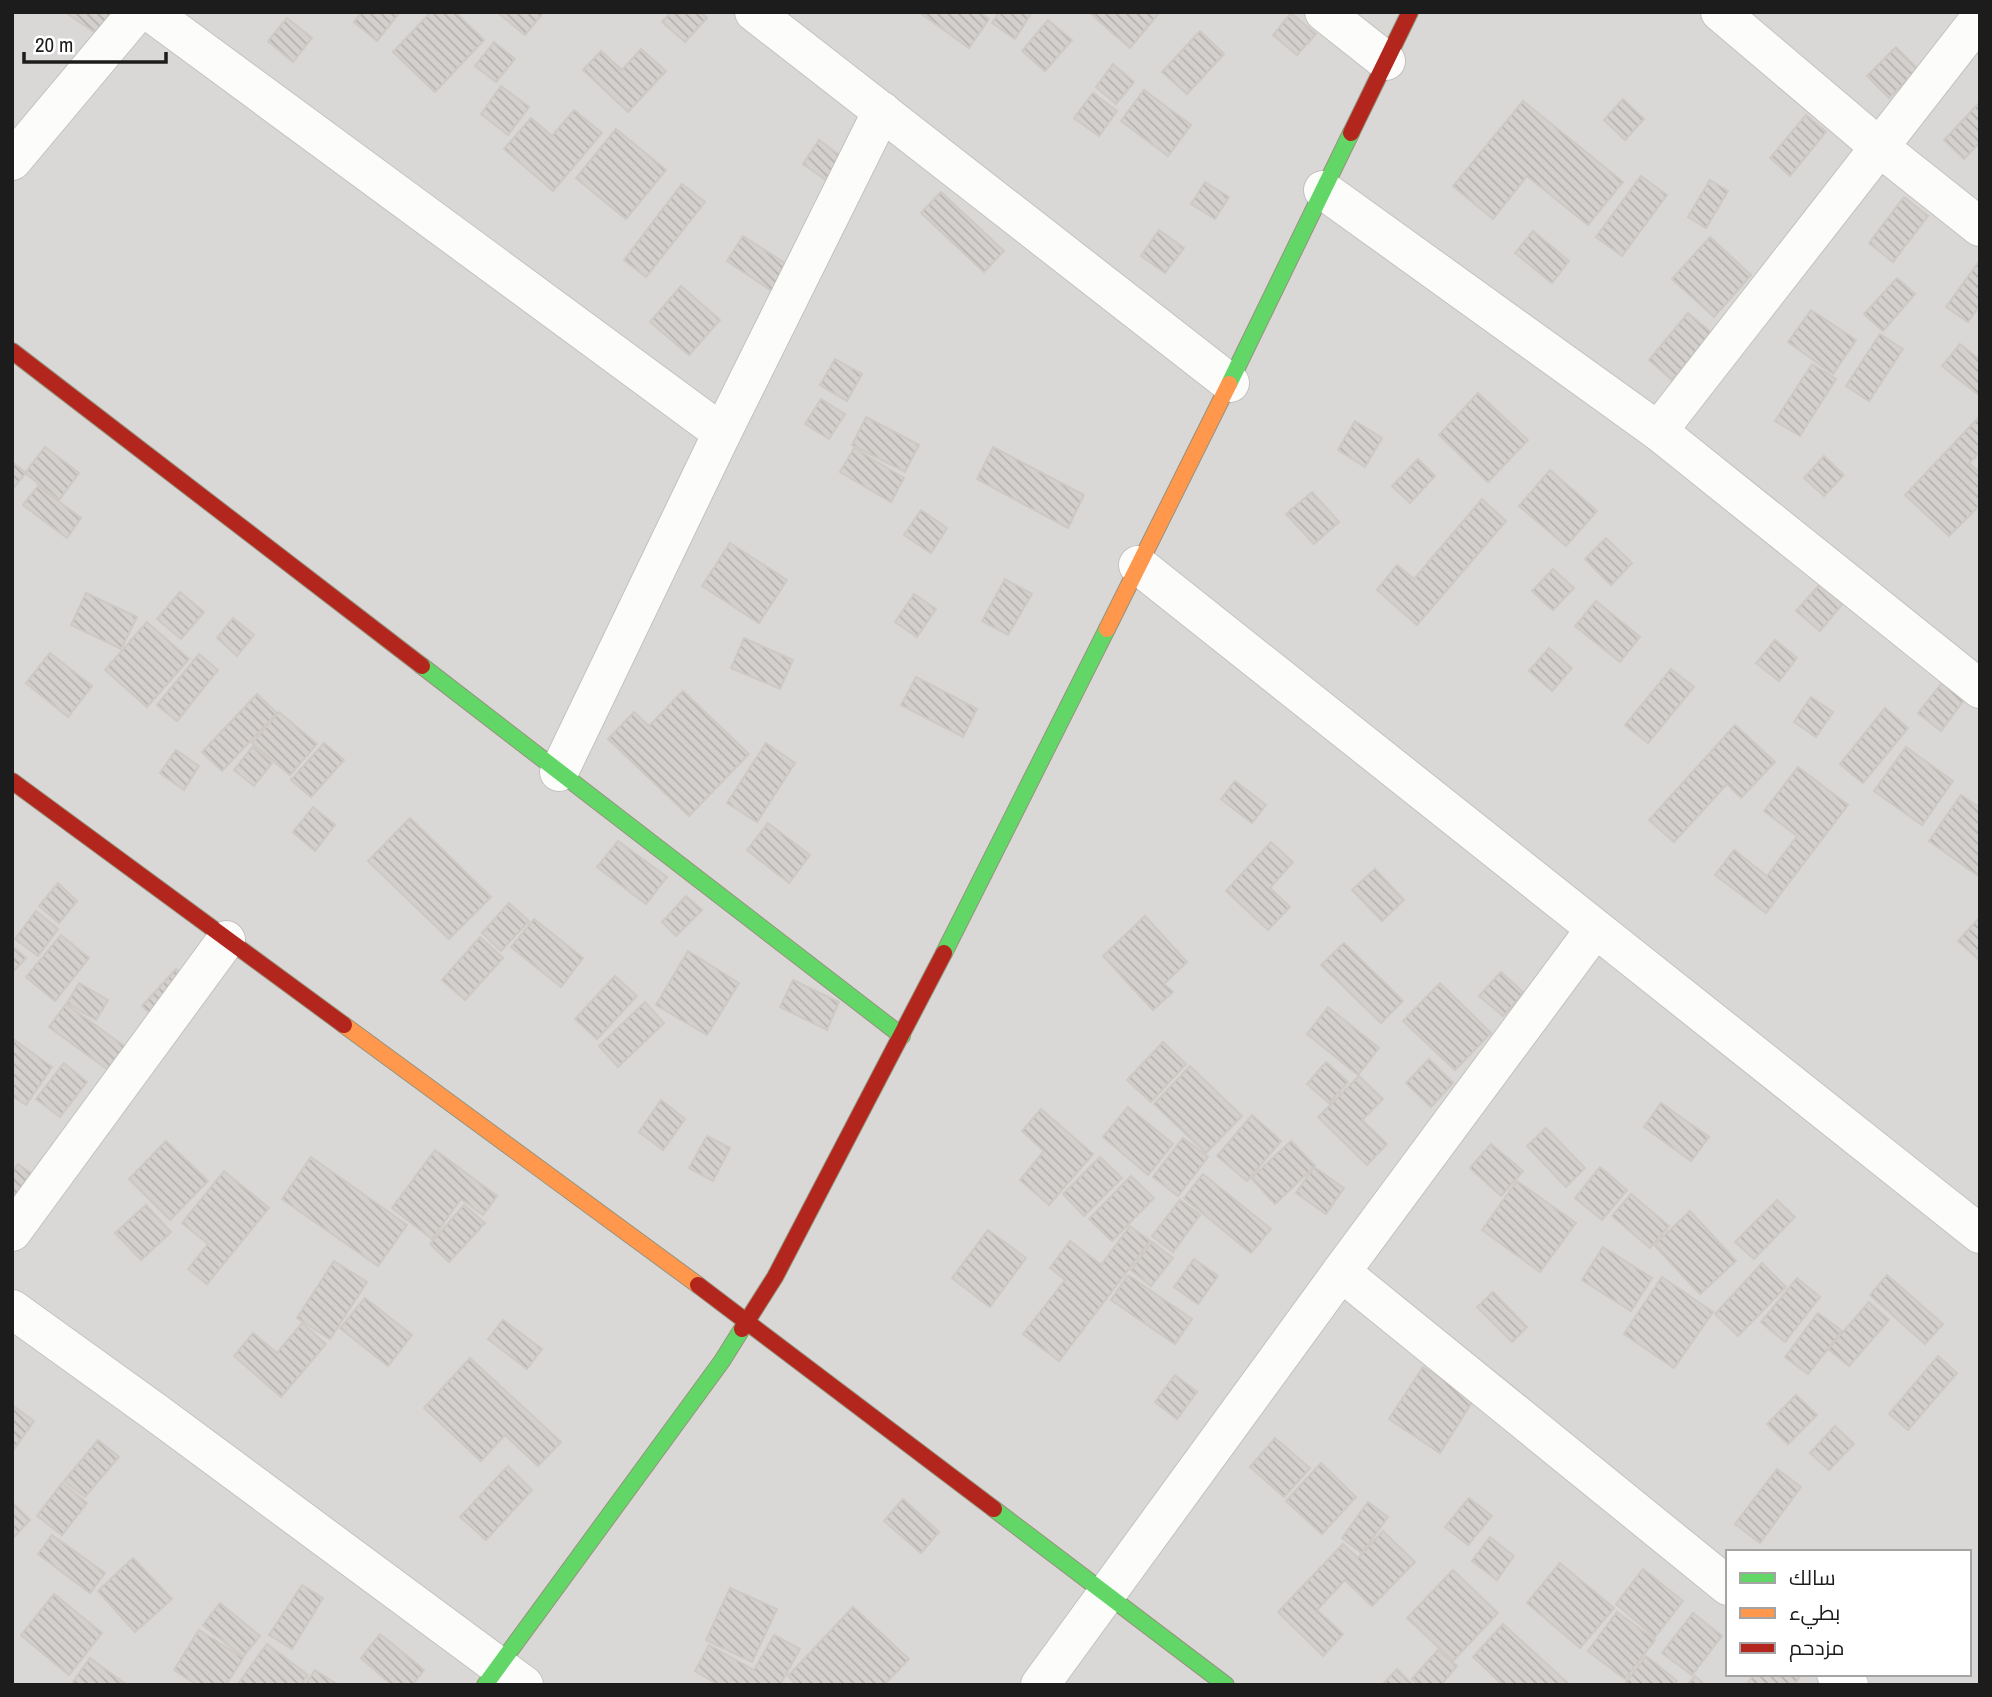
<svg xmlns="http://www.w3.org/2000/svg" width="1992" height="1697" font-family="'Archivo Narrow',Cairo,sans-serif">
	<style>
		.residential { fill: #dad8d6; fill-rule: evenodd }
		.building { fill: url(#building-back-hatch); stroke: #cec9c5; stroke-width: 2 }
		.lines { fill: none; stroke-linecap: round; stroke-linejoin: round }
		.street-casing { stroke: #c3c2c0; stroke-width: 40 }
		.fast-casing { stroke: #95937c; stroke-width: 18 }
		.slow-casing { stroke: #95937c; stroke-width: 18 }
		.jam-casing { stroke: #95937c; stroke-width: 18 }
		.street { stroke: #fcfcfb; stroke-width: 38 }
		.fast { stroke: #63d668; stroke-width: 16 }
		.slow { stroke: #ff974d; stroke-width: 16 }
		.jam { stroke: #b3261e; stroke-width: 16 }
	</style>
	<defs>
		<pattern id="building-back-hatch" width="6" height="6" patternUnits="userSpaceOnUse" patternTransform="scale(1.75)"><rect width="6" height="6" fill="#d3d0cd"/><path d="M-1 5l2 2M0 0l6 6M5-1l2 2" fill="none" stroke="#b5b2af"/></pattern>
	</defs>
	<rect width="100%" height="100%" fill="#ebe8e4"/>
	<path class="residential" d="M12 12H1980V1685H12ZM1728 1552H1969V1674H1728Z"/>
	<g class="building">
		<path d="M65 12H120L116 47Z"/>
		<path d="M362 12H400L377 41 354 22Z"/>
		<path d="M431 12H455L484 40 435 92 393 52Z"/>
		<path d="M497 12H544L525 35Z"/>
		<path d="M671 12H701L707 18 685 42 662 22Z"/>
		<path d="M919 12H979L989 19 969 48Z"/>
		<path d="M999 12H1032L1015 39 992 23Z"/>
		<path d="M1089 12H1160L1130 48Z"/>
		<path d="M1291 13 1316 34 1297 55 1273 35Z"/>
		<path d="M287 18 312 38 293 62 268 41Z"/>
		<path d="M1048 20 1072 40 1045 71 1022 51Z"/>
		<path d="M1200 31 1224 54 1187 94 1162 72Z"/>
		<path d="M494 42 515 59 496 82 475 66Z"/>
		<path d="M1896 47 1918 69 1889 98 1867 76Z"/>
		<path d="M641 49 666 71 628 112 583 70 601 51 622 70Z"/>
		<path d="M1113 64 1134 82 1116 104 1096 87Z"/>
		<path d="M501 86 529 107 508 135 481 114Z"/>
		<path d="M1144 90 1191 125 1168 156 1121 121Z"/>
		<path d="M1093 93 1117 111 1099 136 1074 118Z"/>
		<path d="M1623 99 1644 119 1625 140 1604 120Z"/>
		<path d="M1523 101 1623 182 1588 225 1527 176 1493 219 1453 186Z"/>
		<path d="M1980 102V142L1964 159 1944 140Z"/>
		<path d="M574 110 602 133 553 191 504 149 531 118 552 136Z"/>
		<path d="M1806 115 1826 132 1790 176 1770 158Z"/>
		<path d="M616 129 666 170 626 219 576 178Z"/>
		<path d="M819 140 842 157 826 180 803 164Z"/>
		<path d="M1641 176 1667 195 1622 256 1596 237Z"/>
		<path d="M1710 180 1728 191 1706 228 1688 217Z"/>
		<path d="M1205 182 1229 197 1215 219 1191 204Z"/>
		<path d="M682 184 705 202 646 277 624 260Z"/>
		<path d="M941 192 1004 251 984 272 921 213Z"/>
		<path d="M1904 197 1928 216 1893 262 1869 243Z"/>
		<path d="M1159 230 1184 248 1165 273 1141 256Z"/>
		<path d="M1533 231 1569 261 1552 283 1515 253Z"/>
		<path d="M743 236 811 280 794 306 727 261Z"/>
		<path d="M1710 237 1751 275 1714 317 1672 279Z"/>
		<path d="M1980 260V305L1968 322 1946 307Z"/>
		<path d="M1897 278 1915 294 1883 331 1864 314Z"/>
		<path d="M681 286 720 320 689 355 650 322Z"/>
		<path d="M1811 310 1856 340 1833 374 1788 342Z"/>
		<path d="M1688 313 1712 333 1672 380 1649 360Z"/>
		<path d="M1880 334 1903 349 1869 401 1846 386Z"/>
		<path d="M1960 344 1980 360V396L1942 366Z"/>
		<path d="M835 359 862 374 847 401 820 385Z"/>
		<path d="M1812 364 1836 379 1800 436 1775 421Z"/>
		<path d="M1478 393 1528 440 1488 482 1439 435Z"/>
		<path d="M821 399 845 414 829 439 805 424Z"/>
		<path d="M1980 416V452L1969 463 1980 473V505L1949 536 1905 495Z"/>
		<path d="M866 417 919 445 905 472 852 445Z"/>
		<path d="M1355 421 1382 438 1365 467 1338 450Z"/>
		<path d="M45 447 79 473 59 500 25 473Z"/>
		<path d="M993 447 1084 495 1068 528 977 479Z"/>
		<path d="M854 448 904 478 891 502 840 472Z"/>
		<path d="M1824 456 1844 475 1824 496 1804 478Z"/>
		<path d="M1418 459 1435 476 1410 503 1392 486Z"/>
		<path d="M12 462 26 473 12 490Z"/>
		<path d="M1550 470 1597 511 1566 546 1519 506Z"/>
		<path d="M38 486 81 518 67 538 23 505Z"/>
		<path d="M1312 492 1339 522 1314 544 1286 514Z"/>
		<path d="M1482 499 1506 521 1417 625 1377 590 1397 565 1414 579Z"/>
		<path d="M921 510 947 528 931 553 904 535Z"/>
		<path d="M1606 538 1632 563 1611 585 1585 559Z"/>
		<path d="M730 543 787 580 759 623 702 586Z"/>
		<path d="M1553 569 1574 588 1553 610 1532 591Z"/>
		<path d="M1005 579 1032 594 1008 635 982 621Z"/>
		<path d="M1822 582 1845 601 1820 631 1796 611Z"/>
		<path d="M180 592 204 612 181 639 157 619Z"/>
		<path d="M86 593 137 617 121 649 71 625Z"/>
		<path d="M914 594 936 609 917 637 895 622Z"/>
		<path d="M1596 601 1640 637 1620 662 1575 626Z"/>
		<path d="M233 618 254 635 237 656 217 638Z"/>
		<path d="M147 622 189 659 147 707 105 670Z"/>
		<path d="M744 638 793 660 780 689 731 668Z"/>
		<path d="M1775 640 1797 658 1779 681 1756 663Z"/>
		<path d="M1549 648 1572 668 1552 691 1529 671Z"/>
		<path d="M50 653 92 686 68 717 26 683Z"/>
		<path d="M199 654 218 670 177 721 157 705Z"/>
		<path d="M1671 669 1694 687 1648 743 1625 725Z"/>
		<path d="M916 677 977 709 963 737 901 705Z"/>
		<path d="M1942 683 1964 700 1941 731 1918 713Z"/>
		<path d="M683 691 749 754 689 816 608 739 634 712 649 726Z"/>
		<path d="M257 694 277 713 222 771 202 752Z"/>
		<path d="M1811 697 1833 712 1816 737 1794 722Z"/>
		<path d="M1885 708 1908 728 1863 783 1840 764Z"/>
		<path d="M279 712 317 744 290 775 252 743Z"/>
		<path d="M1735 725 1775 762 1741 798 1727 784 1674 842 1649 820Z"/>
		<path d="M324 743 344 760 311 797 291 780Z"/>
		<path d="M766 743 795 763 757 822 727 803Z"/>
		<path d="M253 746 272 763 254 786 234 770Z"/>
		<path d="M1906 747 1953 781 1922 825 1874 791Z"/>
		<path d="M176 750 199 766 184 790 160 773Z"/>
		<path d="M1798 767 1848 805 1766 913 1715 875 1734 850 1767 876 1797 836 1764 811Z"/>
		<path d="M1235 781 1266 805 1252 823 1221 799Z"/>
		<path d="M1961 795 1980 808V877L1929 841Z"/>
		<path d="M313 807 335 825 315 851 293 832Z"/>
		<path d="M410 818 491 897 449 939 368 861Z"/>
		<path d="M768 823 810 855 789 883 747 850Z"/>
		<path d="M618 841 667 877 646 904 597 867Z"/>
		<path d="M1271 842 1293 862 1270 888 1290 907 1268 930 1226 891Z"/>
		<path d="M1375 869 1404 900 1382 921 1352 890Z"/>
		<path d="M58 883 77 901 59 923 39 906Z"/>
		<path d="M686 896 702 910 676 936 662 922Z"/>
		<path d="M509 903 529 921 501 951 482 933Z"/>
		<path d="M36 911 58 929 38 956 15 939Z"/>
		<path d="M1145 916 1187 962 1164 984 1173 992 1153 1010 1103 956Z"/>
		<path d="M1980 917V961L1958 941Z"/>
		<path d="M534 919 583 958 561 987 511 947Z"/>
		<path d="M61 935 89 958 55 1001 26 977Z"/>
		<path d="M480 937 503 958 465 1000 442 980Z"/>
		<path d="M1344 943 1403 1001 1381 1023 1321 965Z"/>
		<path d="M12 946 26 958 12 973Z"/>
		<path d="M688 951 739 983 707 1035 656 1005Z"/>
		<path d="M176 969 195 986 161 1024 142 1006Z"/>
		<path d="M1501 972 1524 993 1503 1016 1479 996Z"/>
		<path d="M615 976 637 996 597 1039 575 1019Z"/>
		<path d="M793 980 839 1002 827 1030 780 1007Z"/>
		<path d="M79 983 108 1000 96 1020 67 1003Z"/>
		<path d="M1440 983 1491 1033 1455 1070 1403 1021Z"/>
		<path d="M645 1002 664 1023 618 1067 599 1046Z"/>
		<path d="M66 1004 138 1056 122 1080 49 1027Z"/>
		<path d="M1328 1007 1379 1048 1358 1075 1307 1034Z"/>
		<path d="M12 1038 52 1067 26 1105 12 1096Z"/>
		<path d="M1163 1042 1186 1064 1151 1102 1127 1080Z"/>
		<path d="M1429 1059 1453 1083 1431 1107 1406 1083Z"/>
		<path d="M1326 1062 1348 1082 1329 1103 1307 1084Z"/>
		<path d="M64 1063 87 1082 60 1117 36 1099Z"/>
		<path d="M1190 1066 1242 1116 1206 1153 1154 1104Z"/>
		<path d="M1359 1076 1383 1099 1362 1120 1387 1144 1367 1165 1318 1117Z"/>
		<path d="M661 1100 685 1119 663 1150 639 1132Z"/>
		<path d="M1661 1103 1709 1137 1691 1161 1644 1127Z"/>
		<path d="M1128 1107 1173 1144 1148 1175 1103 1137Z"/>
		<path d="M1041 1109 1093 1154 1049 1205 1020 1180 1044 1151 1022 1131Z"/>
		<path d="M1252 1115 1281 1141 1247 1181 1217 1156Z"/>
		<path d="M1546 1128 1585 1168 1566 1187 1527 1146Z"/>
		<path d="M707 1136 730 1148 713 1181 689 1168Z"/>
		<path d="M1183 1138 1208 1157 1178 1196 1153 1177Z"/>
		<path d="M166 1141 208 1181 170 1220 129 1179Z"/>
		<path d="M1291 1141 1315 1166 1275 1204 1251 1178Z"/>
		<path d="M1491 1144 1523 1171 1501 1196 1470 1168Z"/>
		<path d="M435 1150 497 1196 483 1215 461 1199 432 1239 392 1208Z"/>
		<path d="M311 1157 407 1225 378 1266 282 1199Z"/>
		<path d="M1100 1157 1122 1178 1084 1216 1063 1194Z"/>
		<path d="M18 1164 43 1182 24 1207 12 1198V1172Z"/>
		<path d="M1314 1167 1344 1188 1326 1214 1296 1193Z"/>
		<path d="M1600 1167 1627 1190 1602 1220 1575 1198Z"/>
		<path d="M224 1171 269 1208 207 1284 188 1269 208 1244 182 1223Z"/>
		<path d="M1203 1174 1271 1229 1251 1253 1184 1198Z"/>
		<path d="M1131 1176 1154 1198 1112 1241 1089 1219Z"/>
		<path d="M1517 1181 1576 1223 1540 1272 1482 1230Z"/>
		<path d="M1631 1194 1669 1226 1650 1248 1612 1216Z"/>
		<path d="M1180 1200 1200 1215 1173 1252 1152 1236Z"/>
		<path d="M1777 1200 1795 1217 1754 1259 1735 1242Z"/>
		<path d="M146 1205 171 1232 141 1260 115 1233Z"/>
		<path d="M464 1205 485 1223 449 1262 430 1244Z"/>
		<path d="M1690 1211 1736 1261 1700 1294 1654 1245Z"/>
		<path d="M1130 1226 1150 1241 1059 1361 1023 1334 1065 1280 1050 1268 1070 1241 1101 1265Z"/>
		<path d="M988 1230 1026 1258 990 1307 952 1278Z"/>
		<path d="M1152 1242 1173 1258 1151 1286 1131 1270Z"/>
		<path d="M1603 1247 1652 1278 1631 1311 1582 1280Z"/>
		<path d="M1194 1259 1218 1276 1198 1304 1174 1287Z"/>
		<path d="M334 1261 367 1282 330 1339 297 1318Z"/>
		<path d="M1762 1263 1786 1287 1738 1336 1715 1314Z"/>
		<path d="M1128 1275 1192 1319 1175 1344 1111 1300Z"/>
		<path d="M1887 1275 1943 1324 1925 1344 1870 1295Z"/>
		<path d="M1662 1277 1713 1312 1674 1368 1624 1334Z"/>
		<path d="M1797 1278 1820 1297 1785 1342 1761 1322Z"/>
		<path d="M1493 1292 1527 1327 1512 1342 1477 1307Z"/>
		<path d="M365 1298 412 1335 388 1366 340 1328Z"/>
		<path d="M1869 1302 1889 1320 1849 1366 1828 1349Z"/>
		<path d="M1818 1313 1842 1331 1808 1374 1785 1357Z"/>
		<path d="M503 1320 542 1349 527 1369 488 1339Z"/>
		<path d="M302 1323 326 1344 281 1397 234 1356 253 1333 277 1353Z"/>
		<path d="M1938 1356 1957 1373 1908 1430 1889 1414Z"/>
		<path d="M470 1358 561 1442 538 1466 505 1435 481 1461 424 1408Z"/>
		<path d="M1423 1367 1474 1399 1440 1453 1389 1419Z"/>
		<path d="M1175 1375 1197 1392 1177 1419 1155 1402Z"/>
		<path d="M1796 1395 1817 1415 1788 1444 1767 1424Z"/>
		<path d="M12 1405 34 1421 12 1452Z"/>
		<path d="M1835 1426 1854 1444 1829 1470 1810 1453Z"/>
		<path d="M1275 1438 1310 1468 1284 1497 1250 1467Z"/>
		<path d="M98 1440 119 1457 85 1497 64 1481Z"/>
		<path d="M1321 1463 1356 1497 1322 1534 1286 1501Z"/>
		<path d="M508 1466 532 1490 486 1540 460 1517Z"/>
		<path d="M1777 1469 1801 1487 1760 1543 1735 1524Z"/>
		<path d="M62 1483 87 1503 62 1535 37 1516Z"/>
		<path d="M1469 1498 1492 1516 1468 1545 1445 1527Z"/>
		<path d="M903 1499 939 1532 921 1553 884 1521Z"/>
		<path d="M12 1502 30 1520 14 1537 12 1536Z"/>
		<path d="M1368 1502 1388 1517 1362 1553 1342 1538Z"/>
		<path d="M1383 1531 1415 1562 1372 1606 1345 1580 1317 1610 1343 1634 1323 1656 1278 1612 1343 1544 1358 1558Z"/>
		<path d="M52 1535 105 1573 90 1593 38 1554Z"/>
		<path d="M1490 1537 1514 1556 1497 1580 1472 1561Z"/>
		<path d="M133 1558 172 1599 135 1632 98 1591Z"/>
		<path d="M1560 1563 1614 1608 1580 1648 1527 1603Z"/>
		<path d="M1643 1569 1683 1601 1655 1637 1616 1604Z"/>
		<path d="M1453 1570 1498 1613 1453 1661 1407 1618Z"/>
		<path d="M302 1585 323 1598 292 1649 269 1635Z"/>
		<path d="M730 1588 777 1609 752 1662 706 1640Z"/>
		<path d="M54 1594 102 1633 69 1675 21 1635Z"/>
		<path d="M220 1603 260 1636 243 1657 203 1625Z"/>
		<path d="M853 1607 909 1659 884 1685H797L788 1676Z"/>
		<path d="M1617 1612 1655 1640 1625 1679 1588 1651Z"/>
		<path d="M1693 1613 1722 1636 1692 1675 1662 1653Z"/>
		<path d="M1503 1624 1570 1685H1503L1473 1657Z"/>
		<path d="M199 1630 243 1658 226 1685H197L174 1670Z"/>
		<path d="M380 1634 424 1670 412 1685H392L361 1658Z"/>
		<path d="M774 1635 800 1649 780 1685H719L695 1671 709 1645 754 1670Z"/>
		<path d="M267 1644 308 1675 301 1685H237Z"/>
		<path d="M1438 1650 1457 1666 1441 1685H1419L1412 1679Z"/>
		<path d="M1646 1656 1677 1681 1674 1685H1630L1626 1682Z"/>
		<path d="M90 1658 127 1685H71Z"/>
		<path d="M1397 1669 1413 1685H1382Z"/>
		<path d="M315 1670 338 1685H305Z"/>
		<path d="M1754 1674H1802L1794 1685H1746Z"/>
		<path d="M1695 1676 1705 1685H1687Z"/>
	</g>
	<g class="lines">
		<defs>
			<g id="street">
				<path d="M150 12 722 433"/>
				<path d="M754 12 1230 383"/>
				<path d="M1324 12 1386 61"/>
				<path d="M1720 12 1878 146 1980 227"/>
				<path d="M12 161 137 12"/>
				<path d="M1323 190 1658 431 1980 689"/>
				<path d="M1658 431 1980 18"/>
				<path d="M1138 565 1980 1234"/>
				<path d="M559 772 722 433 882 111"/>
				<path d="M12 1232 226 940"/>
				<path d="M1341 1272 1728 1586"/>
				<path d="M12 1309 155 1412 524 1685"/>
				<path d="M1836 1674 1849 1685"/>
				<path d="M1040 1685 1341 1272 1595 929"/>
			</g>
			<g id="fast">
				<path d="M1229 384 1351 133"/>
				<path d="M422 666 902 1036"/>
				<path d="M944 953 1107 629"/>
				<path d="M994 1509 1226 1685"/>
				<path d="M485 1685 722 1361 742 1329"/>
			</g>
			<g id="slow">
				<path d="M1107 629 1229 384"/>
				<path d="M344 1025 698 1285"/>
			</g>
			<g id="jam">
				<path d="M1351 133 1410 12"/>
				<path d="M12 351 422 666"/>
				<path d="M12 781 344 1025"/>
				<path d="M698 1285 994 1509"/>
				<path d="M742 1329 775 1277 944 953"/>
			</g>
		</defs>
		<use href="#street" class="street-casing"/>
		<use href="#fast" class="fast-casing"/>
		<use href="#slow" class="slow-casing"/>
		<use href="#jam" class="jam-casing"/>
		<use href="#street" class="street"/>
		<use href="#fast" class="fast"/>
		<use href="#slow" class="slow"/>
		<use href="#jam" class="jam"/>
	</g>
	<rect width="1992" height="1697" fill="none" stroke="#1c1c1c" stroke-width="28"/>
	<rect x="1726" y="1550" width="245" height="126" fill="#ffffff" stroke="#a4a4a4" stroke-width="2"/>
	<rect x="1740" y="1573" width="35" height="10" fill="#63d668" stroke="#a4a4a4" stroke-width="2"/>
	<text x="1789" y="1585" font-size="21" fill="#1c1c1c">سالك</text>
	<rect x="1740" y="1608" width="35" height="10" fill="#ff974d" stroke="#a4a4a4" stroke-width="2"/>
	<text x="1789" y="1620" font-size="21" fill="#1c1c1c">بطيء</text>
	<rect x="1740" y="1643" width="35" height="10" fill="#b3261e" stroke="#a4a4a4" stroke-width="2"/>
	<text x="1789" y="1655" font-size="21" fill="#1c1c1c">مزدحم</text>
	<path d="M24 52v10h142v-10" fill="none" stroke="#1c1c1c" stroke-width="3.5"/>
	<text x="35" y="52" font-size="21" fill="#1c1c1c" stroke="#ffffff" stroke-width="5" paint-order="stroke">20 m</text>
</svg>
